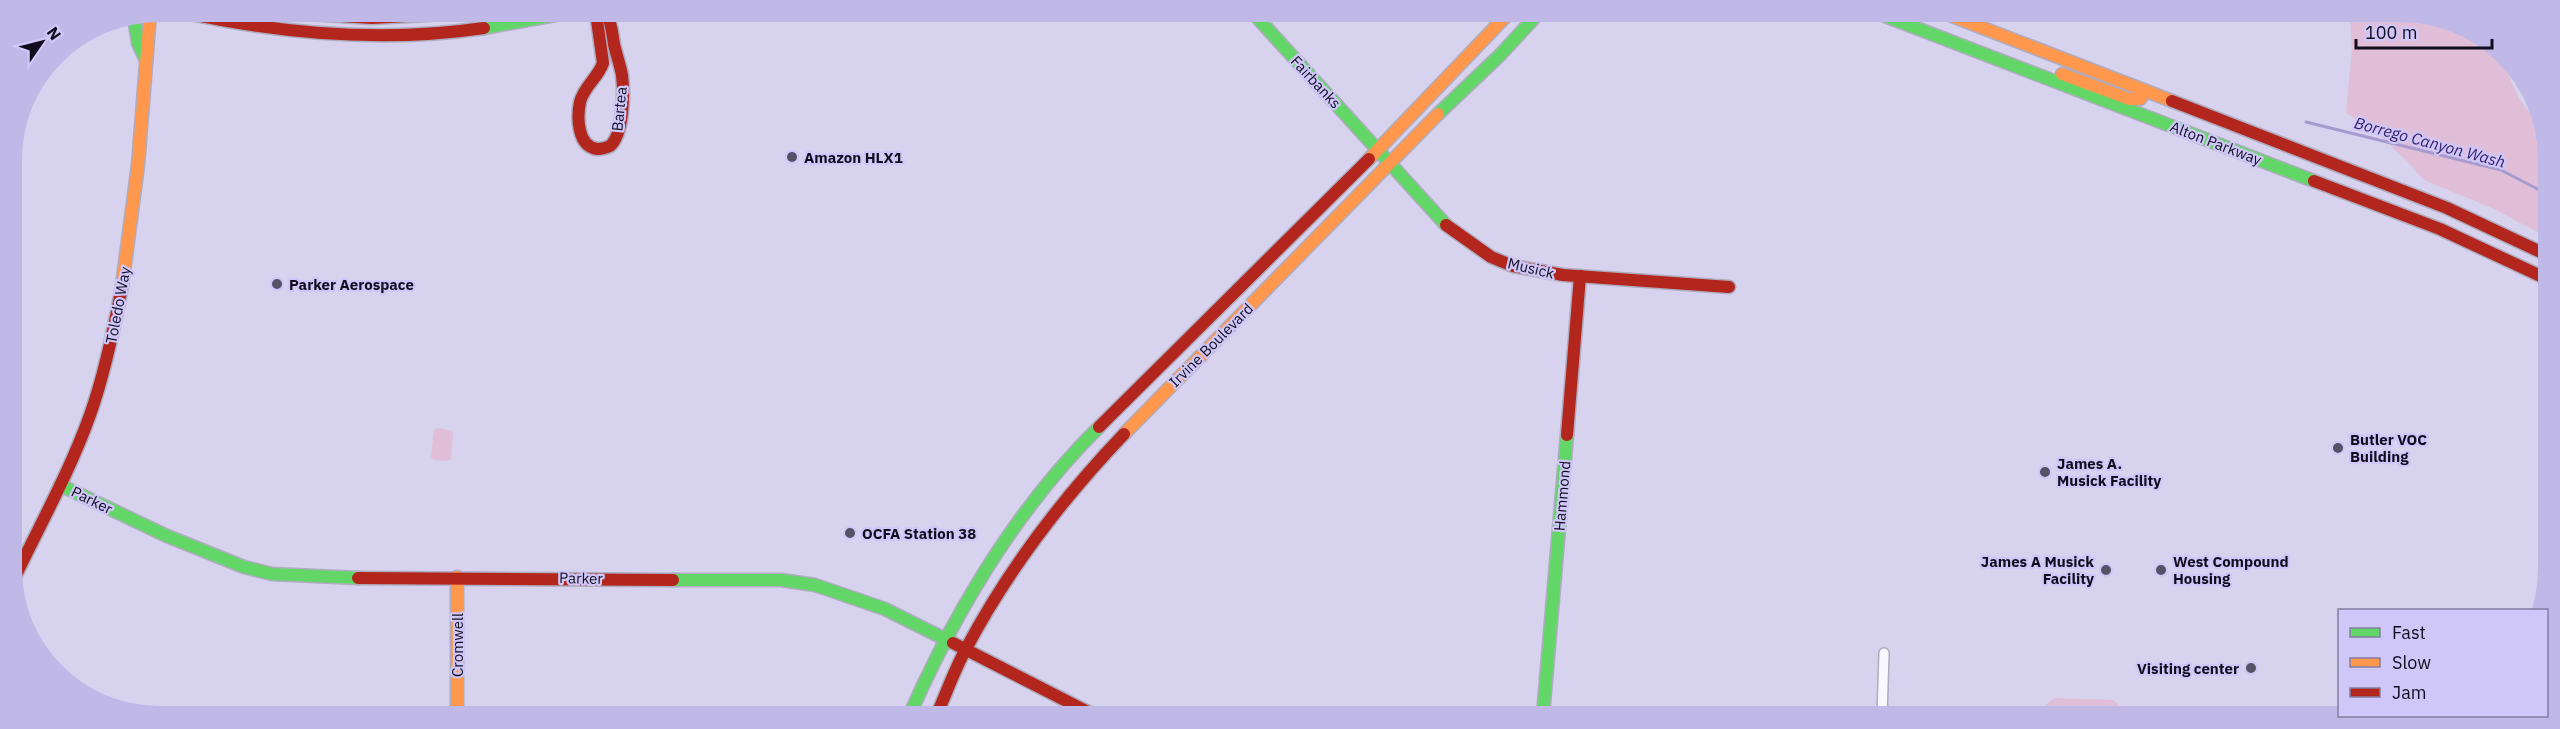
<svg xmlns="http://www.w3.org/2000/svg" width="2560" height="729" font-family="'IBM Plex Sans',sans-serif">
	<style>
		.green { fill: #e0bed7 }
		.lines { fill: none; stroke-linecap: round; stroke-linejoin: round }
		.stream { stroke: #a59bd0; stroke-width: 3 }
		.street-casing { stroke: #afacc0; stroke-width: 12 }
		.fast-casing { stroke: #afacc0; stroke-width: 15 }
		.slow-casing { stroke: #afacc0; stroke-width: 15 }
		.jam-casing { stroke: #afacc0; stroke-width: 15 }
		.street { stroke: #f9f8fc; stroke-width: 9 }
		.fast { stroke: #63d668; stroke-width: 12 }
		.slow { stroke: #ff974d; stroke-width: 12 }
		.jam { stroke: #b3261e; stroke-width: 12 }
		.poi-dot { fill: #565266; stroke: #cfc7f8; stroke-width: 2 }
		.labels { text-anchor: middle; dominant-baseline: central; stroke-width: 4.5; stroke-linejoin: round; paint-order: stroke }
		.street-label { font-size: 15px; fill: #110d1e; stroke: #cfc7f8 }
		.poi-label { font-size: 15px; font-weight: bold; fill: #110d1e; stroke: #cfc7f8; text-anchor: start }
		.water-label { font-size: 16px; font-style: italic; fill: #331a66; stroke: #cfc7f8 }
	</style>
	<rect width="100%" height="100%" fill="#d7d2ed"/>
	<g class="green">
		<path d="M2350 17H2438L2504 58C2508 75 2514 91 2524 106 2531 115 2540 120 2545 131V236L2494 209 2424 180 2406 160 2375 131 2346 113 2352 49Z"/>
		<path d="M437 428 453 431 451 459 448 461 434 460 431 457 434 430Z"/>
		<path d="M2054 698 2114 700 2122 709V716H2046L2045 706Z"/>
	</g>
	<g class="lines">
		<path class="stream" d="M2306 122 2501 170 2545 193"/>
		<defs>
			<g id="street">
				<path d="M1263 25 1271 14"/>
				<path d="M1882 716 1884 653"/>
			</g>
			<g id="fast">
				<path d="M1254 14 1446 225"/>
				<path d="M1885 16 2314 181"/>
				<path d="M134 17 138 43 146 60"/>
				<path d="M484 28 566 13"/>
				<path d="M1438 114 1500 55 1537 15"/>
				<path d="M60 485 167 536 244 567 272 574 358 578"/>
				<path d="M673 580H781L815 585 885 609 953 643"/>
				<path d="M910 714C956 610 1017 508 1099 427"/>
				<path d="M1543 715 1567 435"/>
			</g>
			<g id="slow">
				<path d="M1952 16 2172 101"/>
				<path d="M2062 74 2129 99H2140L2146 91"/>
				<path d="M1369 159 1507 15"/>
				<path d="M122 286 138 165 150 14"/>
				<path d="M1124 434 1438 114"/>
				<path d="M457 577V713"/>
			</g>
			<g id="jam">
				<path d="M181 12C281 34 382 43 484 28"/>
				<path d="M277 12 372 18 462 13"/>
				<path d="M596 13 603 63C598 78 584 86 580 102 577 117 577 146 597 149 601 149 606 148 610 146 624 134 624 92 622 75 620 64 616 54 614 44 612 33 612 23 606 13"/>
				<path d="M2172 101 2447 208 2545 254"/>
				<path d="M2314 181 2440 229 2545 278"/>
				<path d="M1446 225 1491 257 1513 266 1563 275 1729 287"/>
				<path d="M1099 427 1369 159"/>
				<path d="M1567 435 1580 276"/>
				<path d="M15 577C41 523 70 471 90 415 105 373 114 329 122 286"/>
				<path d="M358 578 673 580"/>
				<path d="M953 643 1092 714"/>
				<path d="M937 714C947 692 955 668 967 647 1009 568 1063 498 1124 434"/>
			</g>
		</defs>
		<use href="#street" class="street-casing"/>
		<use href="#fast" class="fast-casing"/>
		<use href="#slow" class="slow-casing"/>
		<use href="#jam" class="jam-casing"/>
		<use href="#street" class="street"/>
		<use href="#fast" class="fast"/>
		<use href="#slow" class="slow"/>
		<use href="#jam" class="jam"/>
	</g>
	<g class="poi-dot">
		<circle cx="792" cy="157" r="6"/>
		<circle cx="277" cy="284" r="6"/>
		<circle cx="2338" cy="448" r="6"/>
		<circle cx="2045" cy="472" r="6"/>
		<circle cx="850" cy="533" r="6"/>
		<circle cx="2106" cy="570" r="6"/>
		<circle cx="2161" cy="570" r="6"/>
		<circle cx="2251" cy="668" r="6"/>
	</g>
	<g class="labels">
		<g class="street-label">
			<text transform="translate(1316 82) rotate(47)">Fairbanks</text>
			<text transform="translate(619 109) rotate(-84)">Bartea</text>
			<text transform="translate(2216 143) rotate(21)">Alton Parkway</text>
			<text transform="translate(1531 268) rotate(13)">Musick</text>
			<text transform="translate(118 305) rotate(-79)">Toledo Way</text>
			<text transform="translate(1211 345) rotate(-45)">Irvine Boulevard</text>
			<text transform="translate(1562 496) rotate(-85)">Hammond</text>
			<text transform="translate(92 500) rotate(26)">Parker</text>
			<text transform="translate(581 578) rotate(1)">Parker</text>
			<text transform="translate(457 645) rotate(-90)">Cromwell</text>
		</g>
		<g class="poi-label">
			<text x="804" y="157">Amazon HLX1</text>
			<text x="289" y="284">Parker Aerospace</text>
			<text x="2350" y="439">Butler VOC<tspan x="2350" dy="17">Building</tspan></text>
			<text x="2057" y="463">James A.<tspan x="2057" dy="17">Musick Facility</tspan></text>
			<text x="862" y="533">OCFA Station 38</text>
			<text x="2094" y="561" text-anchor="end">James A Musick<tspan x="2094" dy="17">Facility</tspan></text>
			<text x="2173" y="561">West Compound<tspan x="2173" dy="17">Housing</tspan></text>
			<text x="2239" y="668" text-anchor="end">Visiting center</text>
		</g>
		<g class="water-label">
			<text transform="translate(2430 142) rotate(15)">Borrego Canyon Wash</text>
		</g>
	</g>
	<path d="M0 0H2560V729H0ZM159 22H2401A137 137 0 0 1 2538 159V569A137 137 0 0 1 2401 706H159A137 137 0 0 1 22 569V159A137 137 0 0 1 159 22Z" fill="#c0b8e7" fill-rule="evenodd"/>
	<rect x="2338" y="609" width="210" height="108" fill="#cfc7f8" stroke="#837da1" stroke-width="1.5"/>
	<rect x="2350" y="628" width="30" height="9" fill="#63d668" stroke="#837da1" stroke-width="1.5"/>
	<text x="2392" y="639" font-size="18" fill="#110d1e">Fast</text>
	<rect x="2350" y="658" width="30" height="9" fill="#ff974d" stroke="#837da1" stroke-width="1.5"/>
	<text x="2392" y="669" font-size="18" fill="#110d1e">Slow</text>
	<rect x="2350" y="688" width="30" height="9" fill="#b3261e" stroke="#837da1" stroke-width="1.5"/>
	<text x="2392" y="699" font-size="18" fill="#110d1e">Jam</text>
	<g transform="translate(42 42) rotate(55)" stroke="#cfc7f8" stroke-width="4.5" paint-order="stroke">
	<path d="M0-4.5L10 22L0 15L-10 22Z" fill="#110d1e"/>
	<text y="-9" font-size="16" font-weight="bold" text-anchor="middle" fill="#110d1e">N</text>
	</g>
	<path d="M2356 39v9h136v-9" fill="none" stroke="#110d1e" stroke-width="3"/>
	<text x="2365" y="39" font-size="18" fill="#110d1e" stroke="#cfc7f8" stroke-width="4.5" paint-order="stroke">100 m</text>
</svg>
